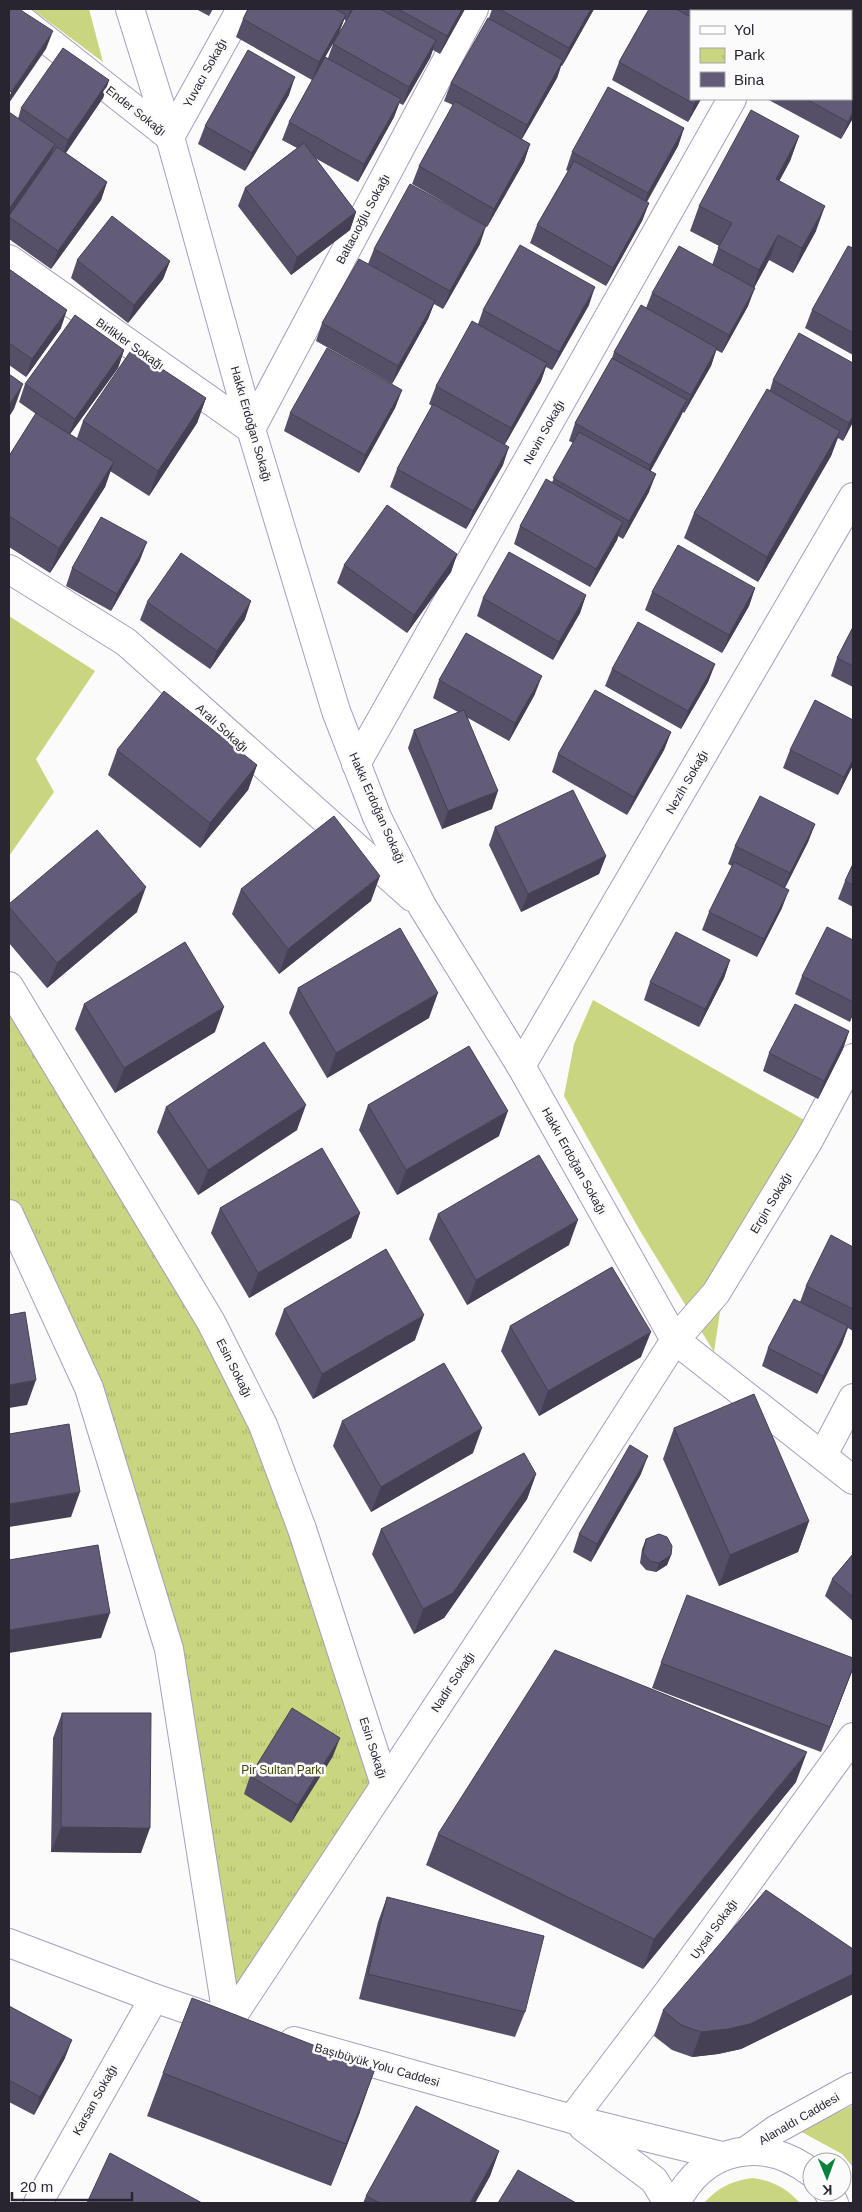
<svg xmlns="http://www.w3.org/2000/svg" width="862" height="2212" font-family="Arial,sans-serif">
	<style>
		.grass { fill: #c9d57f }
		.park { fill: url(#park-tufts) }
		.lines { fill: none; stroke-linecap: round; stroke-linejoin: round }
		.minor-casing { stroke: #a59fbc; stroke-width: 30 }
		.major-casing { stroke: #a59fbc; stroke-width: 30 }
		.minor { stroke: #fff; stroke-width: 28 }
		.major { stroke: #fff; stroke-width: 28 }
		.wall { fill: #554f67; fill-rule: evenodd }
		.shaded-wall { fill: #454054 }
		.building { fill: #635c78; stroke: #454054 }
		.labels { text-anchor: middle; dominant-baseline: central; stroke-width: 5; stroke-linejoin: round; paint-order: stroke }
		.street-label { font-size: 12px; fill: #282531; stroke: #fbfbfb }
		.park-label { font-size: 12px; fill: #414702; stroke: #fbfbfb }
	</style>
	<defs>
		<pattern id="park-tufts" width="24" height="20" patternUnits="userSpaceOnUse" patternTransform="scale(1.25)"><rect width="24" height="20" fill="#c9d57f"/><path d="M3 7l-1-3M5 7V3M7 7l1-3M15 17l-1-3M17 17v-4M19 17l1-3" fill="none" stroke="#adb76e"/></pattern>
	</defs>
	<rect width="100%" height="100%" fill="#fbfbfb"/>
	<g class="grass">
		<path d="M32 9H89L103 62Z"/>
		<path d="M9 616 95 671 36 759 54 792 9 856Z"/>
		<path d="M593 1000 827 1133 720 1312 714 1352 639 1229 564 1096 574 1044Z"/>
		<path d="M853 2105V2167L842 2154 800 2131Z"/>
		<path d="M753 2178C774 2181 786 2188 800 2203H704C719 2187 731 2181 753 2178Z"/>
	</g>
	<path class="park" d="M9 986 211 1322 385 1785 228 2023 169 1649 89 1388 9 1214Z"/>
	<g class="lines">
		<defs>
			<g id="minor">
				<path d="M130 9 170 137 251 429 336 711 377 817 422 906 521 1066 675 1340 853 1480"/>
				<path d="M9 10 170 137 241 9"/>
				<path d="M782 11 783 9"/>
				<path d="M9 259 251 429 474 9"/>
				<path d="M9 569 126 642 412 897"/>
				<path d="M356 764 732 99"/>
				<path d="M9 986 211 1322 263 1425 302 1529 385 1785"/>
				<path d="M521 1066 853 497"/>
				<path d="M9 1214 89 1388 169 1649 228 2023"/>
				<path d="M823 1455 853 1398"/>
				<path d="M228 2023 539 1552 675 1340 716 1293 809 1140 853 1058"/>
				<path d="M572 2119 669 1991 853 1737"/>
				<path d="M38 2203 154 1998"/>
			</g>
			<g id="major">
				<path d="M9 1943 154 1998 224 2022"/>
				<path d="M294 2041 572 2119 722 2156"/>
				<path d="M583 2127 654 2180 668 2203"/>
				<path d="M746 2151 775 2130 853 2087"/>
				<path d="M828 2192 834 2203"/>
				<path d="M676 2203C704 2147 763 2135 812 2173"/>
			</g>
		</defs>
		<use href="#minor" class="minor-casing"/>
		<use href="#major" class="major-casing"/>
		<use href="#minor" class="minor"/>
		<use href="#major" class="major"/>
	</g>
	<g class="wall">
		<path d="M196 9H213L209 16Z"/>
		<path d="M248 9H465L440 54 433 50 430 58 403 105 399 103 394 117 358 182 315 158 356 212 350 230 291 275 238 206 245 188 297 148 282 140 289 122 312 80 236 37 243 19ZM344 19 346 21 333 44 328 58 325 57 339 33Z"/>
		<path d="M492 9H594L562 66H561L557 78 522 139 530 144 524 162 487 227 412 184 419 166 453 105 444 101 451 83 489 18Z"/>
		<path d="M649 9H750L749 11H691V99H701L688 122 612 80 619 62Z"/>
		<path d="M109 80 103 98 66 153 107 182 101 200 51 269 9 239V112L18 119 21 108Z"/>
		<path d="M289 95 245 171 198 144 205 126Z"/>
		<path d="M767 99H851L853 118 841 139Z"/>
		<path d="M684 128 678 146 647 202 649 203 642 221 606 286 530 243 537 225 568 171 566 170 572 152Z"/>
		<path d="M799 136 790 161 779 181 816 231 793 273 769 260 754 288 748 306 722 353 716 350 711 366 684 413 683 412 680 418 650 471 649 492 623 539 618 536 617 540 590 587 514 544 520 526 552 482 573 443 569 441 575 423 612 358 614 352 646 308 652 293 712 265 719 246 690 231 699 206Z"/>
		<path d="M480 244 443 309 434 304 428 319 392 384 316 341 322 323 368 264 374 249Z"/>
		<path d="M853 248V355L805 328 812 310Z"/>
		<path d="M77 260 170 261 163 279 128 323 71 278Z"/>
		<path d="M9 269 61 328 26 377 9 365Z"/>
		<path d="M589 305 552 370 546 367 541 381 505 444 503 465 466 529 390 487 397 469 432 406 429 404 436 386 478 324 483 310Z"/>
		<path d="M124 350 118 368 70 434 77 438 83 421 206 398 197 423 149 496 110 471 105 487 50 573 9 547V456L36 414 19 402 25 384Z"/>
		<path d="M773 380 853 422 843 441 838 438 831 456 758 582 684 538 694 513 770 390Z"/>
		<path d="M402 390 395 408 359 473 284 431 290 413Z"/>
		<path d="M457 554 451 572 407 633 337 583 344 565Z"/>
		<path d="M140 560 111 611 66 586 72 568Z"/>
		<path d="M755 588 749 606 722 653 645 610 652 592Z"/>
		<path d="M586 595 580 613 553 660 477 616 483 598Z"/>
		<path d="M147 602 245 619 210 669 140 620Z"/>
		<path d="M853 627V687L831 676 837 658Z"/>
		<path d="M715 664 708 682 681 729 605 686 612 669Z"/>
		<path d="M439 680 535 694 509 741 468 718 492 809 442 829 408 748 414 730 458 712 433 698Z"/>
		<path d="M853 720V765L838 795 783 768 790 750Z"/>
		<path d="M671 732 664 750 627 815 552 772 558 754Z"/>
		<path d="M117 750 257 765 248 790 200 848 108 775Z"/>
		<path d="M815 824 808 842 785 888 782 908 757 957 702 930 709 912 732 866 728 864 735 846Z"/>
		<path d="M495 827 606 856 599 874 521 912 489 845Z"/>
		<path d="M853 864V907L838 899 845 881Z"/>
		<path d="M241 889 371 901 279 974 232 914Z"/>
		<path d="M9 904 137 912 47 988 9 943Z"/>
		<path d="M853 940V1015L850 1022 795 994 802 976Z"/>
		<path d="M730 960 724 978 699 1027 644 1000 650 982Z"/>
		<path d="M298 988 429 1018 327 1078 289 1013Z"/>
		<path d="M84 1004 215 1032 115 1093 75 1029Z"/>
		<path d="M849 1031 843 1049 818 1099 763 1071 769 1053Z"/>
		<path d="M368 1105 499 1136 397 1195 359 1130Z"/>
		<path d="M166 1107 297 1130 198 1195 157 1132Z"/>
		<path d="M220 1208 360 1213 351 1238 249 1298 211 1233Z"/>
		<path d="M438 1214 569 1245 467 1305 429 1239Z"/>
		<path d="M853 1247V1331L848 1328 842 1344 817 1394 762 1366 768 1348 800 1302 806 1286Z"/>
		<path d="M284 1309 415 1340 313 1399 275 1334Z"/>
		<path d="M510 1326 641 1357 539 1416 501 1351Z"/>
		<path d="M342 1421 473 1453 371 1512 333 1446Z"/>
		<path d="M674 1428 809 1521 798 1552 719 1586 663 1459Z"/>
		<path d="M536 1474 527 1499 444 1618 414 1634 372 1554 381 1529Z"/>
		<path d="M641 1474 591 1562 573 1552 579 1534Z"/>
		<path d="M646 1539 671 1555 667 1565 656 1572 646 1570 640 1563 642 1549Z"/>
		<path d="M853 1554V1621L825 1596 832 1579Z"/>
		<path d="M661 1663 853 1668 821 1752 652 1688Z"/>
		<path d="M62 1713 141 1853 51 1852 53 1738Z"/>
		<path d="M333 1756 291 1823 244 1794 250 1776Z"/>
		<path d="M796 1782 643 1969 426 1865 438 1834Z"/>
		<path d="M387 1897 525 2012 515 2037 359 1999 378 1922Z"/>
		<path d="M853 1949V1994L741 2049 718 2054 692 2057 672 2050 654 2036 663 2010Z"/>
		<path d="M9 2006 65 2058 34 2115 9 2102Z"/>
		<path d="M163 2073 360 2112 331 2186 147 2116Z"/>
		<path d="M499 2151 490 2176 475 2203H363L366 2196Z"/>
	</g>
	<g class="shaded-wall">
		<path d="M351 9H353L346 21Z"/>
		<path d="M462 9H465L440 54 447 36Z"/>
		<path d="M591 9H594L562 66 569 48Z"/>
		<path d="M747 9H750L749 11H745Z"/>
		<path d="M346 15 339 33 312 80 319 62Z"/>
		<path d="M53 31 46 49 9 103V98L11 92Z"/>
		<path d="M436 40 430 58 403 105 409 87Z"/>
		<path d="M563 60 557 78 520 142 527 125Z"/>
		<path d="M295 77 289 95 245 171 252 153Z"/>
		<path d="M109 80 103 98 62 158 68 140Z"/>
		<path d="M401 99 394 117 358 182 364 164Z"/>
		<path d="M697 99H701L688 122 694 104Z"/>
		<path d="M853 112V118L841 139 848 122Z"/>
		<path d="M684 128 678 146 641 211 648 193Z"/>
		<path d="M799 136 790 161 767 204 776 179Z"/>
		<path d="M55 144 48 162 9 217V209Z"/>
		<path d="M530 144 524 162 487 227 494 209Z"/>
		<path d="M107 182 101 200 51 269 58 251Z"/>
		<path d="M649 203 642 221 606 286 613 268Z"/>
		<path d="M825 206 816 231 793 273 802 248Z"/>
		<path d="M356 212 350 230 291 275 297 257Z"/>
		<path d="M486 226 480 244 443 309 450 291Z"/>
		<path d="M778 235 769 260 750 295 759 270Z"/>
		<path d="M170 261 163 279 128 323 134 305Z"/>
		<path d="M595 287 589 305 552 370 559 352Z"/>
		<path d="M755 288 748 306 722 353 729 335Z"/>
		<path d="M435 301 428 319 392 384 398 366Z"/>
		<path d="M67 310 61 328 26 377 32 359Z"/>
		<path d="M717 348 711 366 684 413 691 395Z"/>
		<path d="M124 350 118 368 68 437 75 419Z"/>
		<path d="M547 363 541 381 504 446 511 428Z"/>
		<path d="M23 384 14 409 9 417V405Z"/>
		<path d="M402 390 395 408 359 473 365 455Z"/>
		<path d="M206 398 197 423 149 496 158 471Z"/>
		<path d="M687 400 680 418 644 483 650 465Z"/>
		<path d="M853 416V422L843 441 849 423Z"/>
		<path d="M840 431 831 456 758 582 767 557Z"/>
		<path d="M509 447 503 465 466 529 473 511Z"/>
		<path d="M114 462 105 487 50 573 59 548Z"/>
		<path d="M656 474 649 492 623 539 629 521Z"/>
		<path d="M623 522 617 540 590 587 596 569Z"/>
		<path d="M147 542 140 560 111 611 117 594Z"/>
		<path d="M457 554 451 572 407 633 414 615Z"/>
		<path d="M755 588 749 606 722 653 729 635Z"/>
		<path d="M586 595 580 613 553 660 559 642Z"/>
		<path d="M251 601 245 619 210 669 217 651Z"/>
		<path d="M715 664 708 682 681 729 688 711Z"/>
		<path d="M542 676 535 694 509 741 515 723Z"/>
		<path d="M671 732 664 750 627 815 634 797Z"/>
		<path d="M853 760V765L838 795 844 777Z"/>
		<path d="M257 765 248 790 200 848 210 823Z"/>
		<path d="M498 791 492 809 442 829 448 811Z"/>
		<path d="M815 824 808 842 783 891 790 873Z"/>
		<path d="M606 856 599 874 521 912 528 894Z"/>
		<path d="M380 876 371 901 279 974 288 949Z"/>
		<path d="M146 887 137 912 47 988 57 963Z"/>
		<path d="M789 890 782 908 757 957 764 939Z"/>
		<path d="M730 960 724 978 699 1027 705 1009Z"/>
		<path d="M438 993 429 1018 327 1078 336 1053Z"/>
		<path d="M224 1007 215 1032 115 1093 124 1068Z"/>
		<path d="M849 1031 843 1049 818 1099 824 1081Z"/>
		<path d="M306 1105 297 1130 198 1195 208 1170Z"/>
		<path d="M508 1111 499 1136 397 1195 406 1170Z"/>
		<path d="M360 1213 351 1238 249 1298 258 1273Z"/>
		<path d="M578 1220 569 1245 467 1305 476 1280Z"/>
		<path d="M424 1315 415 1340 313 1399 322 1374Z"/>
		<path d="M848 1326 842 1344 817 1394 823 1376Z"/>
		<path d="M651 1332 641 1357 539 1416 548 1391Z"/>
		<path d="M36 1380 27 1405 9 1408V1385Z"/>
		<path d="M482 1428 473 1453 371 1512 381 1487Z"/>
		<path d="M648 1456 641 1474 591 1562 597 1544Z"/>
		<path d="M536 1474 527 1499 444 1618 414 1634 423 1609Z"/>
		<path d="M80 1492 71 1517 9 1527V1504Z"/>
		<path d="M809 1521 798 1552 719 1586 730 1555Z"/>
		<path d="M671 1555 667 1565 656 1572 659 1563Z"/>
		<path d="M110 1613 101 1638 9 1653V1630Z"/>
		<path d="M853 1668 847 1684 821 1752 830 1727Z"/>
		<path d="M340 1738 333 1756 291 1823 298 1805Z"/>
		<path d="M807 1752 796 1782 643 1969 654 1939Z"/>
		<path d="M61 1827 150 1828 141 1853 51 1852Z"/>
		<path d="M853 1974V1994L741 2049 718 2054 692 2057 701 2032Z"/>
		<path d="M72 2040 65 2058 34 2115 40 2097Z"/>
		<path d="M375 2069 360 2112 331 2186 346 2144Z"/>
		<path d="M499 2151 490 2176 475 2203H470Z"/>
	</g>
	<g class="building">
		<path d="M9 9H19L53 31 11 92 9 90Z"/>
		<path d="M248 9H335L346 15 319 62 243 19Z"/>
		<path d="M353 9H380L436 40 409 87 333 44Z"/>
		<path d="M398 9H462L447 36Z"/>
		<path d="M499 9H591L569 48Z"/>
		<path d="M649 9H676L691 17V99H697L694 104 619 62Z"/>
		<path d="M711 9H747L745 11H715Z"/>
		<path d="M488 18 563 60 527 125 451 83Z"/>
		<path d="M851 38 853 40V112L848 122 806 99H851Z"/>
		<path d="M63 48 109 80 68 140 21 108Z"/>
		<path d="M248 50 295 77 252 153 205 126Z"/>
		<path d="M325 57 401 99 364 164 289 122Z"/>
		<path d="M608 87 684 128 648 193 572 152Z"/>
		<path d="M455 101 530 144 494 209 419 166Z"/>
		<path d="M751 110 799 136 776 179 825 206 802 248 778 235 759 270 718 248 732 223 699 206Z"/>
		<path d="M9 112 55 144 9 209Z"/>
		<path d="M304 143 356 212 297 257 245 188Z"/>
		<path d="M57 147 107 182 58 251 9 217V216Z"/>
		<path d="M574 161 649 203 613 268 537 225Z"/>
		<path d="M410 184 486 226 450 291 374 249Z"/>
		<path d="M112 216 170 261 134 305 77 260Z"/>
		<path d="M520 245 595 287 559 352 483 310Z"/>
		<path d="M679 246 755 288 729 335 652 293Z"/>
		<path d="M848 246 853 248V333L812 310Z"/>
		<path d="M359 259 435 301 398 366 322 323Z"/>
		<path d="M9 269 67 310 32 359 9 343Z"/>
		<path d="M641 305 717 348 691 395 614 352Z"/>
		<path d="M75 315 124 350 75 419 25 384Z"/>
		<path d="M472 321 547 363 511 428 436 386Z"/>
		<path d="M799 333 853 363V416L849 423 773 380Z"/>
		<path d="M327 348 402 390 365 455 290 413Z"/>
		<path d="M132 349 206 398 158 471 83 421Z"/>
		<path d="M612 358 687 400 650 465 575 423Z"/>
		<path d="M9 374 23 384 9 405Z"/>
		<path d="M767 389 840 431 767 557 694 513Z"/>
		<path d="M433 404 509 447 473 511 397 469Z"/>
		<path d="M36 413 114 462 59 548 9 516V456Z"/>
		<path d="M579 432 656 474 629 521 553 478Z"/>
		<path d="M546 479 623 522 596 569 520 526Z"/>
		<path d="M387 505 457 554 414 615 344 565Z"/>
		<path d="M101 517 147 542 117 594 72 568Z"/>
		<path d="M678 545 755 588 729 635 652 592Z"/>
		<path d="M509 552 586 595 559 642 483 598Z"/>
		<path d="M181 553 251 601 217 651 147 602Z"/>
		<path d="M638 622 715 664 688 711 612 669Z"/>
		<path d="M853 627V666L837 658Z"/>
		<path d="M466 633 542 676 515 723 439 680Z"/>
		<path d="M595 690 671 732 634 797 558 754Z"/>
		<path d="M164 691 257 765 210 823 117 750Z"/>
		<path d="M815 700 853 720V760L844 777 790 750Z"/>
		<path d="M464 710 498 791 448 811 414 730Z"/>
		<path d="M573 790 606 856 528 894 495 827Z"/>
		<path d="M760 796 815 824 790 873 735 846Z"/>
		<path d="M334 816 380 876 288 949 241 889Z"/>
		<path d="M97 830 146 887 57 963 9 907V904Z"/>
		<path d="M734 862 789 890 764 939 709 912Z"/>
		<path d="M853 864V885L845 881Z"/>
		<path d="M827 927 853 940V1002L802 976Z"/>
		<path d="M400 928 438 993 336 1053 298 988Z"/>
		<path d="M676 932 730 960 705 1009 650 982Z"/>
		<path d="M185 942 224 1007 124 1068 84 1004Z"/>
		<path d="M795 1004 849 1031 824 1081 769 1053Z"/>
		<path d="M264 1042 306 1105 208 1170 166 1107Z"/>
		<path d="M469 1046 508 1111 406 1170 368 1105Z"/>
		<path d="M322 1148 360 1213 258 1273 220 1208Z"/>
		<path d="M539 1155 578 1220 476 1280 438 1214Z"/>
		<path d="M831 1235 853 1247V1309L806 1286Z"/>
		<path d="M386 1249 424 1315 322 1374 284 1309Z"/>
		<path d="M612 1267 651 1332 548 1391 510 1326Z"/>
		<path d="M794 1299 848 1326 823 1376 768 1348Z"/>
		<path d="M25 1312 36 1380 9 1385V1315Z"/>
		<path d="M444 1363 482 1428 381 1487 342 1421Z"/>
		<path d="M754 1394 809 1521 730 1555 674 1428Z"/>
		<path d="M69 1424 80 1492 9 1504V1434Z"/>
		<path d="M630 1445 648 1456 597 1544 579 1534Z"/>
		<path d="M524 1453 536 1474 453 1593 423 1609 381 1529Z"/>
		<path d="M659 1534 667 1537 672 1546 671 1555 659 1563 650 1561 643 1553 646 1539Z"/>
		<path d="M98 1545 110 1613 9 1630V1560Z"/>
		<path d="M853 1554V1597L832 1579Z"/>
		<path d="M687 1595 853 1658V1668L830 1727 661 1663Z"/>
		<path d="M555 1650 807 1752 654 1939 438 1834Z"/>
		<path d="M292 1708 340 1738 298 1805 250 1776Z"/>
		<path d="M62 1713H151L150 1828 61 1827Z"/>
		<path d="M766 1890 853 1949V1974L750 2024 728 2029 701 2032 681 2025 663 2010Z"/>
		<path d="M387 1897 544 1936 525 2012 368 1974Z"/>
		<path d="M192 1998 375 2069 346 2144 163 2073Z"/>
		<path d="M9 2006 72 2040 40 2097 9 2080Z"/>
		<path d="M416 2106 499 2151 470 2203H380L366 2196Z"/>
		<path d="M110 2153 202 2203H87Z"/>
		<path d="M518 2170 576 2203H498Z"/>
	</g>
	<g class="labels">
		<g class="street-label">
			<text transform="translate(205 73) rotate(-61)">Yuvacı Sokağı</text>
			<text transform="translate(136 111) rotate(38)">Ender Sokağı</text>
			<text transform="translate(363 219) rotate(-62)">Baltacıoğlu Sokağı</text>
			<text transform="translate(130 344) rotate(35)">Birlikler Sokağı</text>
			<text transform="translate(251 424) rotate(74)">Hakkı Erdoğan Sokağı</text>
			<text transform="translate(544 432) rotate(-61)">Nevin Sokağı</text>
			<text transform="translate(222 728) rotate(42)">Aralı Sokağı</text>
			<text transform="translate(687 782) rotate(-60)">Nezih Sokağı</text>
			<text transform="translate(377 808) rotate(66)">Hakkı Erdoğan Sokağı</text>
			<text transform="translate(574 1161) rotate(61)">Hakkı Erdoğan Sokağı</text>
			<text transform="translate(771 1203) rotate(-59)">Ergin Sokağı</text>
			<text transform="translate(234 1368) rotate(63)">Esin Sokağı</text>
			<text transform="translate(453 1682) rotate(-57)">Nadir Sokağı</text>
			<text transform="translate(373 1748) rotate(72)">Esin Sokağı</text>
			<text transform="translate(714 1929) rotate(-54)">Uysal Sokağı</text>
			<text transform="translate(377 2065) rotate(16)">Başıbüyük Yolu Caddesi</text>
			<text transform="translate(95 2100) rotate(-61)">Karsan Sokağı</text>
			<text transform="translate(799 2119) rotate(-30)">Alanaldı Caddesi</text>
		</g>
		<g class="park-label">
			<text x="283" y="1770">Pir Sultan Parkı</text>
		</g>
	</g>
	<rect width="862" height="2212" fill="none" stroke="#282531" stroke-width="20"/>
	<rect x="690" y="10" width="162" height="90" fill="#fbfbfb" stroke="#a7a5aa"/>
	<rect x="700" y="26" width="25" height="8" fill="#ffffff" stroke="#a7a5aa"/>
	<text x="734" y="35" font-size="15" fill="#282531">Yol</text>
	<rect x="700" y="48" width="25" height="15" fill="url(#park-tufts)" stroke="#a7a5aa"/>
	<text x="734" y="60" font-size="15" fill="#282531">Park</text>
	<rect x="700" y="72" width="25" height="15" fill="#635c78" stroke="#a7a5aa"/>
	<text x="734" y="85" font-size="15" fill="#282531">Bina</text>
	<g transform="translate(827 2177) rotate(179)"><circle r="24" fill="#fbfbfb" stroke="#a7a5aa"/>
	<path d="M0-4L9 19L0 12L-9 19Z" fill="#08823b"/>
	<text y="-8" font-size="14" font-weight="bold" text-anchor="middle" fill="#282531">K</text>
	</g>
	<path d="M12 2192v8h120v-8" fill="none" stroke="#282531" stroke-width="2.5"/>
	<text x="20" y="2192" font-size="15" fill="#282531" stroke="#fbfbfb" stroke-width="4" paint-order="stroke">20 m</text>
</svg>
